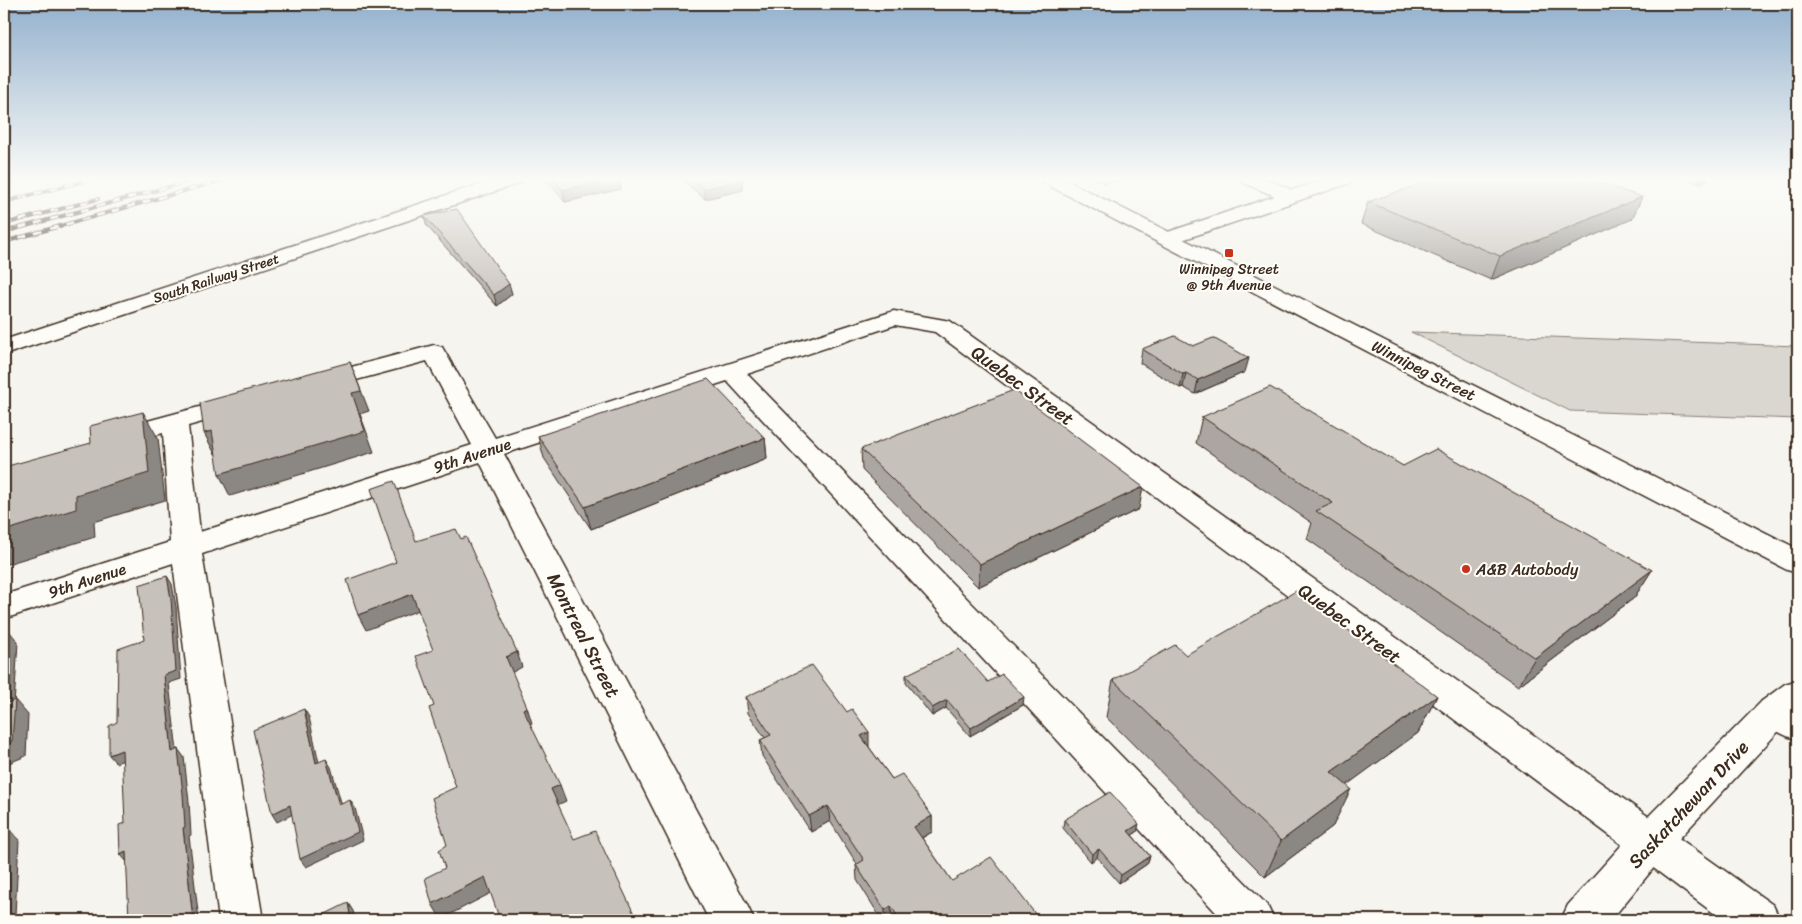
<svg xmlns="http://www.w3.org/2000/svg" width="1802" height="924" font-family="Sriracha,sans-serif">
	<style>
		.green { fill: #dad6d0; stroke: #8a8077 }
		.lines { fill: none; stroke-linecap: round; stroke-linejoin: round }
		.minor-casing { stroke: #3b2a1e; stroke-width: 3 }
		.major-casing { stroke: #3b2a1e; stroke-width: 3 }
		.minor { fill: #fdfcf7; fill-rule: evenodd }
		.major { fill: #fdfcf7; fill-rule: evenodd }
		.rail-casing { stroke: #3b2a1e; stroke-width: 4 }
		.rail { stroke: #fdfcf7; stroke-width: 2.5; stroke-dasharray: 8; stroke-linecap: butt }
		.wall { fill: #aba6a1; stroke: #3b2a1e }
		.shaded-wall { fill: #8b8783; stroke: #3b2a1e }
		.building { fill: #c7c1bb; stroke: #3b2a1e }
		.poi-dot { fill: #c8321e; stroke: #fdfcf7; stroke-width: 2 }
		.labels { text-anchor: middle; stroke-width: 4; stroke-linejoin: round; paint-order: stroke }
		.far-poi-label { font-size: 14px; fill: #3b2a1e; stroke: #fdfcf7 }
		.far-street-label { font-size: 14px; fill: #3b2a1e; stroke: #fdfcf7 }
		.street-label { font-size: 16px; fill: #3b2a1e; stroke: #fdfcf7 }
		.poi-label { font-size: 16px; fill: #3b2a1e; stroke: #fdfcf7; text-anchor: start }
		.near-street-label { font-size: 19px; fill: #3b2a1e; stroke: #fdfcf7 }
	</style>
	<rect width="100%" height="100%" fill="#f5f4ee"/>
	<filter id="ink" filterUnits="userSpaceOnUse"><feTurbulence type="fractalNoise" baseFrequency=".02" numOctaves="2"/><feDisplacementMap in="SourceGraphic" scale="10" xChannelSelector="R" yChannelSelector="G"/><feConvolveMatrix kernelMatrix="1 2 1 2 8 2 1 2 1" color-interpolation-filters="sRGB"/></filter>
	<g filter="url(#ink)">
		<path class="green" d="M1411,332L1798,346V419L1570,411Z"/>
		<g class="lines">
			<defs>
				<g id="minor">
					<path d="M496,179H523L520,183L4,355V340Z"/>
					<path d="M1241,179H1266L1292,190L1326,179H1353L1350,183L1173,243L1166,245L1159,243L1156,239L1159,235L1275,196L1244,183Z"/>
					<path d="M894,311L950,321L1773,905L1780,920H1723L935,332L895,325L747,374L1267,905L1274,920H1223L727,381L504,454L747,905L754,920H709L480,462L202,554L263,920H219L173,563L4,619V595L170,542L163,433L116,446L107,444L103,438L107,432L236,397L245,400L249,405L245,410L188,426L200,532L472,445L427,361L319,390L310,388L307,383L310,378L434,345L442,347L495,438Z"/>
					<path d="M1775,696L1798,707V740C1782,735 1765,727 1757,711L1762,701Z"/>
				</g>
				<g id="major">
					<path d="M1041,179H1064L1798,549V573L1787,570L1044,183Z"/>
					<path d="M1798,680V713L1788,721L1665,854L1611,920H1561L1568,905L1637,828L1762,701L1785,684Z"/>
				</g>
			</defs>
			<use href="#minor" class="minor-casing"/>
			<use href="#major" class="major-casing"/>
			<use href="#minor" class="minor"/>
			<use href="#major" class="major"/>
			<defs>
				<g id="rail">
					<path d="M4,202L91,179"/>
					<path d="M4,224L98,199"/>
					<path d="M4,232L197,179"/>
					<path d="M4,242L226,179"/>
				</g>
			</defs>
			<use href="#rail" class="rail-casing"/>
			<use href="#rail" class="rail"/>
		</g>
		<g class="wall">
			<path d="M546,179H619L621,189L565,202L547,181Z"/>
			<path d="M681,179H742L743,190L705,199Z"/>
			<path d="M1095,179H1119L1104,183Z"/>
			<path d="M1688,179H1708L1700,183Z"/>
			<path d="M1642,197L1632,219L1491,280L1361,224L1368,202Z"/>
			<path d="M424,216L509,284L512,294L497,306L427,226Z"/>
			<path d="M1193,346L1245,372L1195,394L1183,387L1180,388L1140,363L1142,349Z"/>
			<path d="M1202,417L1403,466L1652,570L1634,598L1518,686L1307,539L1312,523L1196,443Z"/>
			<path d="M538,436L765,438L767,459L591,529L544,458Z"/>
			<path d="M861,449L1139,509L978,587L862,470Z"/>
			<path d="M1186,655L1437,696L1418,733L1346,785L1333,826L1265,877L1106,717L1113,680Z"/>
			<path d="M906,675L988,682L1023,705L970,736L946,708L932,716L906,683Z"/>
			<path d="M746,697L869,747L892,779L932,816V832L922,838L952,881L1040,920H882L857,880L856,865L857,864L830,821L811,832L762,756L760,740L765,738L748,713Z"/>
			<path d="M1064,820L1137,832L1132,835L1150,856L1147,864L1119,883L1097,857L1091,862L1063,828Z"/>
		</g>
		<g class="shaded-wall">
			<path d="M611,179H619L621,189L565,202L563,190Z"/>
			<path d="M1105,179H1119L1104,183Z"/>
			<path d="M1701,179H1708L1700,183Z"/>
			<path d="M742,180L743,190L705,199L704,189Z"/>
			<path d="M1642,197L1632,219L1491,280L1500,256Z"/>
			<path d="M509,284L512,294L497,306L494,295Z"/>
			<path d="M1249,358L1245,372L1195,394L1198,380Z"/>
			<path d="M350,362L369,411L360,414L374,452L230,496L219,474L352,393Z"/>
			<path d="M1186,373L1183,387L1180,388L1183,374Z"/>
			<path d="M143,412L158,438L165,500L94,522L95,537L4,565V531L76,495Z"/>
			<path d="M212,431L223,452L215,454L204,433Z"/>
			<path d="M765,438L767,459L591,529L585,507Z"/>
			<path d="M1143,487L1139,509L978,587L980,564Z"/>
			<path d="M1652,570L1634,598L1518,686L1535,658Z"/>
			<path d="M167,576L172,584L176,607L181,679L169,683L178,760L172,752L164,675Z"/>
			<path d="M412,594L419,610L366,630L358,615Z"/>
			<path d="M6,627L18,642L13,721L4,710V652Z"/>
			<path d="M517,652L522,667L511,673L506,657Z"/>
			<path d="M1437,696L1418,733L1314,809L1331,772Z"/>
			<path d="M1024,697L1023,705L970,736L971,728Z"/>
			<path d="M15,700L28,715L26,756L4,765V744Z"/>
			<path d="M947,700L946,708L932,716V708Z"/>
			<path d="M527,707L532,723L528,725L523,709Z"/>
			<path d="M304,709L309,717L321,772L316,763Z"/>
			<path d="M869,732V747L861,736Z"/>
			<path d="M178,749L184,757L189,802L191,835L189,836L199,920H193L183,828Z"/>
			<path d="M122,750L129,758L116,763L109,755Z"/>
			<path d="M326,759L331,767L344,813L339,805Z"/>
			<path d="M560,785L566,801L557,805L551,789Z"/>
			<path d="M1351,789L1333,826L1265,877L1281,841Z"/>
			<path d="M350,800L355,808L363,840L306,867L300,859Z"/>
			<path d="M290,805L295,813L277,822L272,814Z"/>
			<path d="M828,806L830,821L811,832L809,816Z"/>
			<path d="M932,816V832L914,842V827Z"/>
			<path d="M4,824L19,840L15,915L4,920Z"/>
			<path d="M1139,824L1137,832L1126,839L1128,831Z"/>
			<path d="M1099,849L1097,857L1091,862L1092,854Z"/>
			<path d="M126,851L127,862L120,854Z"/>
			<path d="M1150,856L1147,864L1119,883L1121,875Z"/>
			<path d="M485,877L493,892L441,919L432,904Z"/>
			<path d="M348,903L353,911L355,920H351Z"/>
			<path d="M891,906L892,920H885V910Z"/>
		</g>
		<g class="building">
			<path d="M553,179H611L563,190Z"/>
			<path d="M692,179H742V180L704,189Z"/>
			<path d="M1435,179H1588L1642,197L1500,256L1368,202Z"/>
			<path d="M457,209L509,284L494,295L424,216Z"/>
			<path d="M1175,336L1193,346L1213,338L1249,358L1198,380L1186,373L1183,374L1142,349Z"/>
			<path d="M350,362L361,391L352,393L365,431L219,474L212,431L204,433L200,403Z"/>
			<path d="M708,379L765,438L585,507L538,436Z"/>
			<path d="M1270,387L1403,466L1436,449L1652,570L1535,658L1316,511L1333,503L1202,417Z"/>
			<path d="M1014,390L1143,487L980,564L861,449Z"/>
			<path d="M143,412L149,473L76,495V509L4,531V467L91,443L90,426Z"/>
			<path d="M394,481L416,541L456,529L461,539L466,537L517,652L506,657L527,707L523,709L560,785L551,789L574,839L595,831L636,918L632,920H500L485,877L432,904L425,878L445,868L439,850L447,845L432,798L456,787L429,708L434,706L416,656L433,650L412,594L358,615L347,580L396,562L371,489Z"/>
			<path d="M167,576L171,599L176,671L164,675L172,752L178,749L183,794L185,827L183,828L193,920H129L126,851L120,854L119,825L125,823L122,750L109,755V726L117,722L118,649L144,640L139,585Z"/>
			<path d="M1296,591L1437,696L1331,772L1351,789L1281,841L1113,680L1175,645L1186,655Z"/>
			<path d="M4,627H6L4,652Z"/>
			<path d="M959,649L988,682L1002,674L1024,697L971,728L947,700L932,708L906,675Z"/>
			<path d="M812,665L847,712L852,709L869,732L861,736L892,779L902,774L932,816L914,827L952,881L991,857L1040,920H900L891,906L885,910L856,865L864,860L828,806L809,816L760,740L771,735L746,697Z"/>
			<path d="M15,700L12,741L4,744V704Z"/>
			<path d="M304,709L316,763L326,759L339,805L350,800L358,832L300,859L290,805L272,814L253,730Z"/>
			<path d="M1110,792L1139,824L1128,831L1150,856L1121,875L1099,849L1092,854L1064,820Z"/>
			<path d="M348,903L351,920H313Z"/>
		</g>
	</g>
	<linearGradient id="sky" x2="0" y2="1"><stop stop-color="#93b1cd"/><stop offset="0.58" stop-color="#fafaf7"/><stop offset="1" stop-color="#fafaf7" stop-opacity="0"/></linearGradient>
	<rect width="1802" height="309" fill="url(#sky)"/>
	<g class="poi-dot">
		<rect x="1224" y="248" width="10" height="10" rx="2.5"/>
		<circle cx="1466" cy="569" r="5"/>
	</g>
	<g class="labels">
		<g class="far-poi-label">
			<text x="1229" y="274">Winnipeg Street<tspan x="1229" dy="16">@ 9th Avenue</tspan></text>
		</g>
		<g class="far-street-label">
			<text transform="translate(216 278) rotate(-18)" y="5">South Railway Street</text>
		</g>
		<g class="street-label">
			<text transform="translate(1424 370) rotate(27)" y="6">Winnipeg Street</text>
			<text transform="translate(472 455) rotate(-18)" y="6">9th Avenue</text>
			<text transform="translate(87 580) rotate(-18)" y="6">9th Avenue</text>
		</g>
		<g class="poi-label">
			<text x="1476" y="575">A&amp;B Autobody</text>
		</g>
		<g class="near-street-label">
			<text transform="translate(1023 385) rotate(36)" y="7">Quebec Street</text>
			<text transform="translate(1350 623) rotate(36)" y="7">Quebec Street</text>
			<text transform="translate(584 635) rotate(63)" y="7">Montreal Street</text>
			<text transform="translate(1688 804) rotate(-47)" y="7">Saskatchewan Drive</text>
		</g>
	</g>
	<rect width="1802" height="924" fill="none" stroke="#fdfcf7" stroke-width="20"/>
	<rect x="10" y="10" width="1782" height="904" fill="none" stroke="#3b2a1e" stroke-width="2" filter="url(#ink)"/>
</svg>
